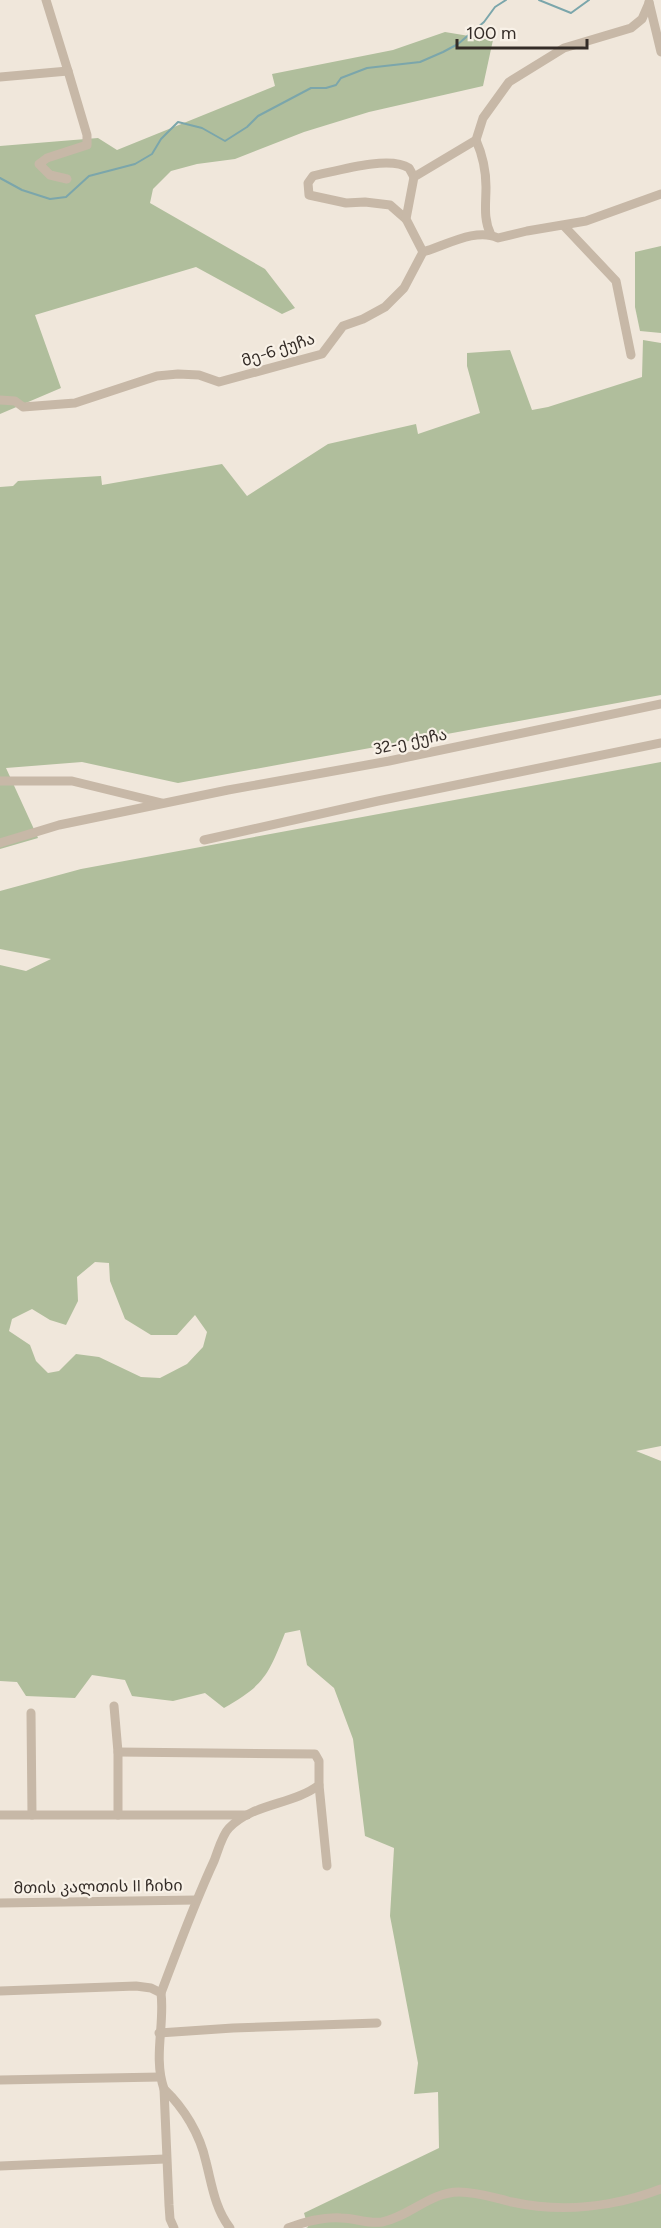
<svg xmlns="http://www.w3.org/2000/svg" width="661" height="2228" font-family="Figtree,'Noto Sans Georgian',sans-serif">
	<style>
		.green { fill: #b0be9c; fill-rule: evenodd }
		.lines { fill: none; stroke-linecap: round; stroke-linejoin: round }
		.stream { stroke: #7ba6ab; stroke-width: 2 }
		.street { stroke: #c7b8a7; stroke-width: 9 }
		.labels { text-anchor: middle; stroke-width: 4.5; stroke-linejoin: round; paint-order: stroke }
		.street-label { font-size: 16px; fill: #342c27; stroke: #f8f1e7 }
	</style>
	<rect width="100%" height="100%" fill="#f0e7db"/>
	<g class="green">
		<path d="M445,32L493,40L483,86L369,112L304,132L235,159L197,164L171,171L153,189L150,203L265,269L295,308L282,314L196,267L35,315L61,388L0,414V146L98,138L117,150L275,86L272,74L393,50Z"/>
		<path d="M661,246V333L640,331L635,307V252Z"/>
		<path d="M643,340L661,343V695L178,783L82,762L6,768L38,838L0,849V487L13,486L18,481L101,476L102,485L222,464L247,496L328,444L416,424L418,434L480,413L467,366V353L510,350L532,410L548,407L642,377Z"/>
		<path d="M661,762V1446L636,1451L661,1461V2228H306L308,2227L304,2213L439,2148L438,2092L414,2094L418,2063L390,1916L394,1848L365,1836L353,1739L334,1688L307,1665L300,1630L285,1633C268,1676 264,1685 224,1708L205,1693L173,1701L132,1696L125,1680L92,1675L75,1698L26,1696L17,1682L0,1681V965L26,971L51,959L0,949V891L81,869ZM95,1262L109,1263L110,1281L125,1319L151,1335H177L195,1315L207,1332L203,1347L187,1364L160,1378L141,1377L99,1357L76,1354L59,1371L48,1373L36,1361L30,1345L9,1331L12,1319L32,1309L50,1320L66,1325L78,1301L77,1277Z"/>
	</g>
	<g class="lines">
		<g class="stream">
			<path d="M539,0L571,13L589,0"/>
			<path d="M0,178L22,190L50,199L66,197L89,176L135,164L152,154L161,139L178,122L202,128L225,141L247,127L258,116L311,88H326L336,85L341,78L367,68L420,62L443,52L458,44L484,22L495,7L506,0"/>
		</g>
		<g class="street">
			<path d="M649,2L661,52"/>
			<path d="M0,77L68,71L46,0"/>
			<path d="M476,140C483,156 486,170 486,187C486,204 483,219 491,235"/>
			<path d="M67,179L50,175L39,164L47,158L87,145V135L68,71"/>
			<path d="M406,219L390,205L365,202L346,203L309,195L308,183L313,176C337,171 389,155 409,168L414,177"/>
			<path d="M564,226L616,281L631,355"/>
			<path d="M423,252L406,219L414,177L476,140L483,118L509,82L564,48L631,28L642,19L649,3"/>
			<path d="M0,400L15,401L23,407L75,403L157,376L178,374L199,375L219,382L322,354L343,326L363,319L385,307L404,288L423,252C445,246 476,227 498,238L527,231L586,221L661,194"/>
			<path d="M0,781H72L162,803"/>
			<path d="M204,840L378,801L661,743"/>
			<path d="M0,843L59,825L228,790L389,761L661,704"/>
			<path d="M114,1706L118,1752V1815"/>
			<path d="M31,1713L32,1815"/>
			<path d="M118,1752L315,1754L319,1761V1785C293,1805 253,1803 229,1828C222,1835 218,1851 214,1861C194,1904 178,1948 161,1993"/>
			<path d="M319,1785L327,1866"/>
			<path d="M0,1815H247"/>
			<path d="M0,1903L196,1900"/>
			<path d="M0,1991L136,1986L151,1988L161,1993C165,2024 153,2057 164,2089L169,2205L170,2219L174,2228"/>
			<path d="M159,2033L233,2028L377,2023"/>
			<path d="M0,2080L160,2077"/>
			<path d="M164,2089C184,2108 200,2134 206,2162C212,2185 215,2209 230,2228"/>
			<path d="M0,2166L165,2159"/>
			<path d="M288,2228C304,2222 323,2217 341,2218C355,2218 368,2224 382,2222C409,2217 430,2192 459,2192C478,2192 494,2198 512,2202C562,2213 614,2207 661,2189"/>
		</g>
	</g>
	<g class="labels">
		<g class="street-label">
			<text transform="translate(278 349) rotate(-18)" y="6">მე-6 ქუჩა</text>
			<text transform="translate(410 741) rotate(-12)" y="6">32-ე ქუჩა</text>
			<text transform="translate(98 1886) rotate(-1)" y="6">მთის კალთის II ჩიხი</text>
		</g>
	</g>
	<path d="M457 39v9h130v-9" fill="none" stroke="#342c27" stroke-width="3"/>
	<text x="466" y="39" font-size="18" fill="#342c27" stroke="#f8f1e7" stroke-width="4.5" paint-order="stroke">100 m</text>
</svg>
